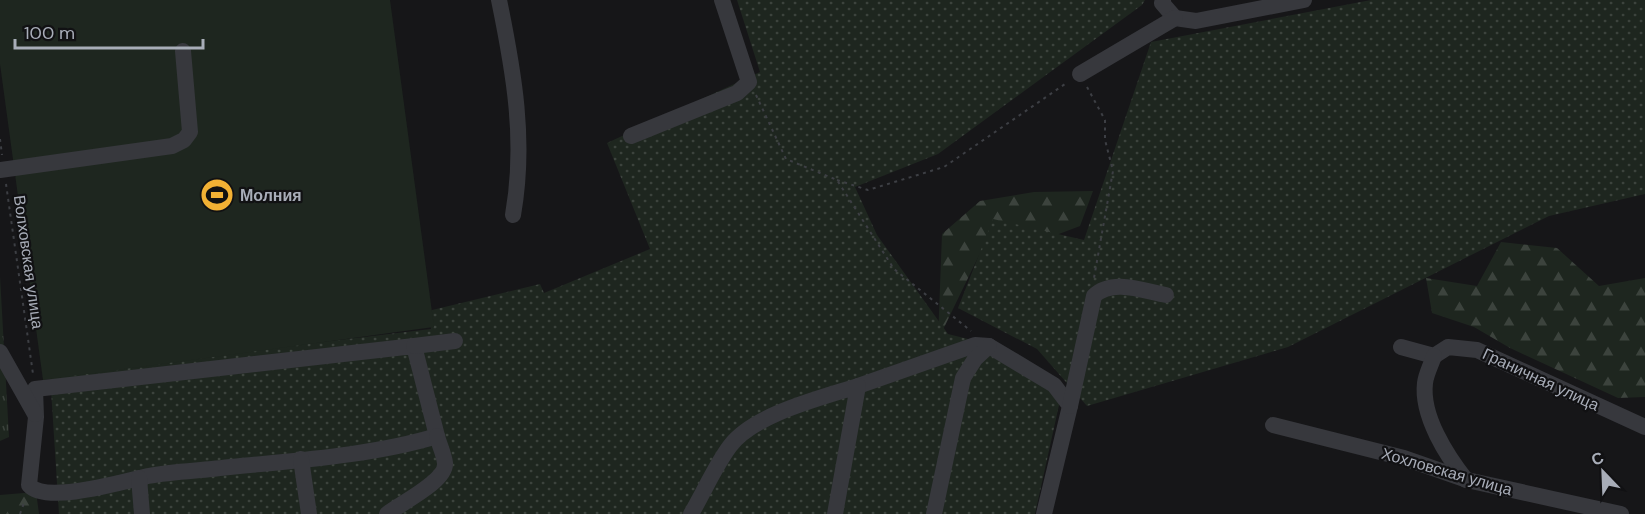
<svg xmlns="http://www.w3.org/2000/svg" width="1645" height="514" font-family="'DM Sans',sans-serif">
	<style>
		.grass { fill: url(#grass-tufts) }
		.forest { fill: url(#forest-firs) }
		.garden { fill: url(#garden-dots) }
		.pitch { fill: #1e261f }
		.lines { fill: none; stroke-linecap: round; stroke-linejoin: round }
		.path { stroke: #3d3f44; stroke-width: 2; stroke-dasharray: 3 4.5; stroke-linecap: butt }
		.minor { stroke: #37383d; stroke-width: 16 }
		.labels { text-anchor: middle; stroke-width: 4.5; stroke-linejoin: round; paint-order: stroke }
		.poi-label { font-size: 16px; font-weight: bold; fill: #a8adb8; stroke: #111113; text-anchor: start }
		.street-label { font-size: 16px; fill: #a8adb8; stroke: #111113 }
	</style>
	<defs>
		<pattern id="grass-tufts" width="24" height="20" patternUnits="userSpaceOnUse" patternTransform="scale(1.5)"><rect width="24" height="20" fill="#1e261f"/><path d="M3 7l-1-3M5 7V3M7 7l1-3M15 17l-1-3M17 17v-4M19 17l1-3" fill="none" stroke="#3c433d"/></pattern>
		<pattern id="forest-firs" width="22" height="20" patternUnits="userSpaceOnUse" patternTransform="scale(1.5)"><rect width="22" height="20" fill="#1e261f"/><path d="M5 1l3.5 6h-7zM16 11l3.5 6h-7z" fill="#3c433d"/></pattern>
		<pattern id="garden-dots" width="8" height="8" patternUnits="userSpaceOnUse" patternTransform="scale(1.5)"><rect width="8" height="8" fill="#1e261f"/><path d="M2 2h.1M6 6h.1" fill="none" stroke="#3c433d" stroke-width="1.8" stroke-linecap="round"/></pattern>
	</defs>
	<rect width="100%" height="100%" fill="#161618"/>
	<path class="grass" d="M0,277L9,437L0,441Z"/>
	<g class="forest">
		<path d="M1093,191L1080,226L1027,246L984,245L938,340L942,234L980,201L1034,192Z"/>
		<path d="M1501,242L1557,248L1599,286L1645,278V397L1618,398L1510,348L1474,327L1432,313L1426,278L1477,286Z"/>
		<path d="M36,492L39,514H0V495Z"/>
	</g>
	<g class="garden">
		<path d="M737,0H1145L1142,5L938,154L855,187L877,235L948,334L984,343L1061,396L1035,514H59L50,374L431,329L428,311L540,284L544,293L650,249L607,143L760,72Z"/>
		<path d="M1371,0H1645V194L1549,216L1288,347L1087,406L1037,349L958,308L993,219L1084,240L1151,42Z"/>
	</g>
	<path class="pitch" d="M0,0H390L434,327L43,380L0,64Z"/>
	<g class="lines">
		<g class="path">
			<path d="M1087,87L1105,120V140L1113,171L1094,278"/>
			<path d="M756,95L786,159L837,180L894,269L971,331"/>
			<path d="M0,139L2,155"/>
			<path d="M837,180L868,190L944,167L1068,82"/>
			<path d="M6,184L33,374"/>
			<path d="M20,514L25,500"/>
		</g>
		<g class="minor">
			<path d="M499,0C514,73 526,141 513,215"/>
			<path d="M1163,0L1162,3L1175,18"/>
			<path d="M1175,18L1196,21L1304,0"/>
			<path d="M1080,74L1175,18"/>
			<path d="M631,136L737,93L749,82L722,0"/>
			<path d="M0,170L172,146L184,140L190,132L183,51"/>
			<path d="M414,346L437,436C368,457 284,461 212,469C191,471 169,472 148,476C125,481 46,505 29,485L36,417L35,389Z"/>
			<path d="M414,346L455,341"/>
			<path d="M1401,347L1434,356L1448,347L1477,350L1645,427"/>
			<path d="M0,352L35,414"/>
			<path d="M1434,356C1431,365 1426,374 1425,383C1421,416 1447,456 1466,480"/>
			<path d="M858,386L975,345L989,346L1054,385L1070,406L1044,514"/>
			<path d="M1070,406L1094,296C1112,278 1144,291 1166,295"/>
			<path d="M1273,425L1404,458L1467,480L1621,514"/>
			<path d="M301,459L309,514"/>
			<path d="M139,478L142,514"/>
			<path d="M387,514C401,503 447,481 445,463C444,454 439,444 437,436"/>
			<path d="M691,514C704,492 715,466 730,446C754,414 821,398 858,386L835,514"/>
			<path d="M934,514L963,378L975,359L989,346"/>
		</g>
	</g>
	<defs>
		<symbol id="stadium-disc" viewBox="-11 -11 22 22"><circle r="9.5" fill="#f2b134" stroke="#111113"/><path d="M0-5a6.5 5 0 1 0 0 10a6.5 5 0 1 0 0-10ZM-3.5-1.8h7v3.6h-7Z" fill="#111"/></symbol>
	</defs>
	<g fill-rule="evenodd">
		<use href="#stadium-disc" x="198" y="176" width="38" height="38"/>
	</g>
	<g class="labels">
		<g class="poi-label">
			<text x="240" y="201">Молния</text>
		</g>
		<g class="street-label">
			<text transform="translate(29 262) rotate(82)" y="6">Волховская улица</text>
			<text transform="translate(1541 379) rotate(25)" y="6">Граничная улица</text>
			<text transform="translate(1447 471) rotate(16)" y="6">Хохловская улица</text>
		</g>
	</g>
	<g transform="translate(1603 472) rotate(337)" stroke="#111113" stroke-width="4.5" paint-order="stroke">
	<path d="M0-4.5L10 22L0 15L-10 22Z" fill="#a8adb8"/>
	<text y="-9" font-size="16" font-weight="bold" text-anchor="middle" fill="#a8adb8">С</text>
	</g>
	<path d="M15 39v9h188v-9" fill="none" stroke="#a8adb8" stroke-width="3"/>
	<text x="24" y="39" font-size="18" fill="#a8adb8" stroke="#111113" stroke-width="4.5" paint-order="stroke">100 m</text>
</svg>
